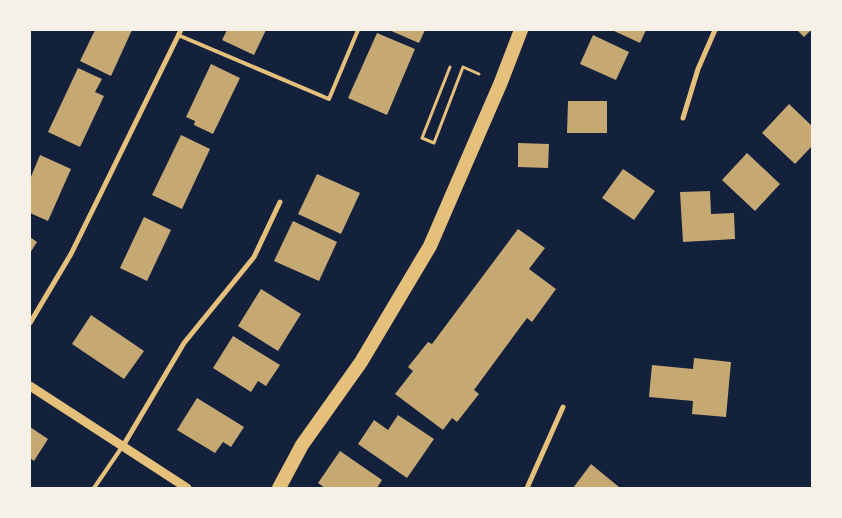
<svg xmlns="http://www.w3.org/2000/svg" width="842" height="518" font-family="'DejaVu Sans',sans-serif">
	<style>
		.building { fill: #c6a872 }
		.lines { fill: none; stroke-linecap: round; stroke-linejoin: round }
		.path { stroke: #e5c07b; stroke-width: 3 }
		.service { stroke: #e5c07b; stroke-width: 4 }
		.minor { stroke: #e5c07b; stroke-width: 5 }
		.tertiary { stroke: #e5c07b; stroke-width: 9 }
		.trunk { stroke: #e5c07b; stroke-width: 14 }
	</style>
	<rect width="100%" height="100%" fill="#14213d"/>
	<g class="building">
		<path d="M95,30H132L111,76L80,61Z"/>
		<path d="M227,30H266L254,55L222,40Z"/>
		<path d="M389,30H425L419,43Z"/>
		<path d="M612,30H646L640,43Z"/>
		<path d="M797,30H811L804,37Z"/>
		<path d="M377,33L415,49L387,115L348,98Z"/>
		<path d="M593,35L629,52L616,80L580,64Z"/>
		<path d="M211,64L240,78L213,134L194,125L195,121L186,117Z"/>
		<path d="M78,68L102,79L95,92L104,96L80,147L48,132Z"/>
		<path d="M568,101H607V133H567Z"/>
		<path d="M789,104L812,126V146L795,164L762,133Z"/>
		<path d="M181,135L210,149L182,209L152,195Z"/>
		<path d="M518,143L549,144L548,168L518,167Z"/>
		<path d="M747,153L780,184L755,211L722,180Z"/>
		<path d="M40,155L71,169L48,221L30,213V179Z"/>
		<path d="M623,169L655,191L634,220L602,198Z"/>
		<path d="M317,174L360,193L341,234L298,214Z"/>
		<path d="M710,191L711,214L734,213L735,239L683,242L680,192Z"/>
		<path d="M144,217L171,230L147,281L120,268Z"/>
		<path d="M293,221L337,242L319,281L274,261Z"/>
		<path d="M518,229L545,248L529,269L556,289L532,322L527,318L474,390L479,394L457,422L452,418L443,430L395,394L413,371L408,367L428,342L432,344Z"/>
		<path d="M30,237L37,242L30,253Z"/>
		<path d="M261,289L301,314L278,351L238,326Z"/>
		<path d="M91,315L144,351L124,379L72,344Z"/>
		<path d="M233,336L280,365L266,386L258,381L251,392L213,368Z"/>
		<path d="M694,358L731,362L726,417L692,414L693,401L649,397L652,365L693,369Z"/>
		<path d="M197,398L244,427L231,447L223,442L215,453L177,430Z"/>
		<path d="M398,415L434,439L407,478L358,444L374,420L388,430Z"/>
		<path d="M30,427L48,439L34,461L30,458Z"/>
		<path d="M340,451L382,480L377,488H325L318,483Z"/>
		<path d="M591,464L619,487L618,488H573Z"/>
	</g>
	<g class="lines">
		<path class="path" d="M450,67L422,138L434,143L463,67L479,74"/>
		<g class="service">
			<path d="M178,35L329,99L358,30"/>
			<path d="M94,488L122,447"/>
		</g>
		<g class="minor">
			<path d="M683,118L698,69L715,30"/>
			<path d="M30,323L71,254L181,30"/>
			<path d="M123,446L184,343L254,257L280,202"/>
			<path d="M527,488L563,407"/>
		</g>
		<path class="tertiary" d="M30,386L187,488"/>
		<path class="trunk" d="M279,488L302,445L361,362L430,246L501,82L521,30"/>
	</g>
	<rect width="842" height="518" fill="none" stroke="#f6f1e7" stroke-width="62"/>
</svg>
